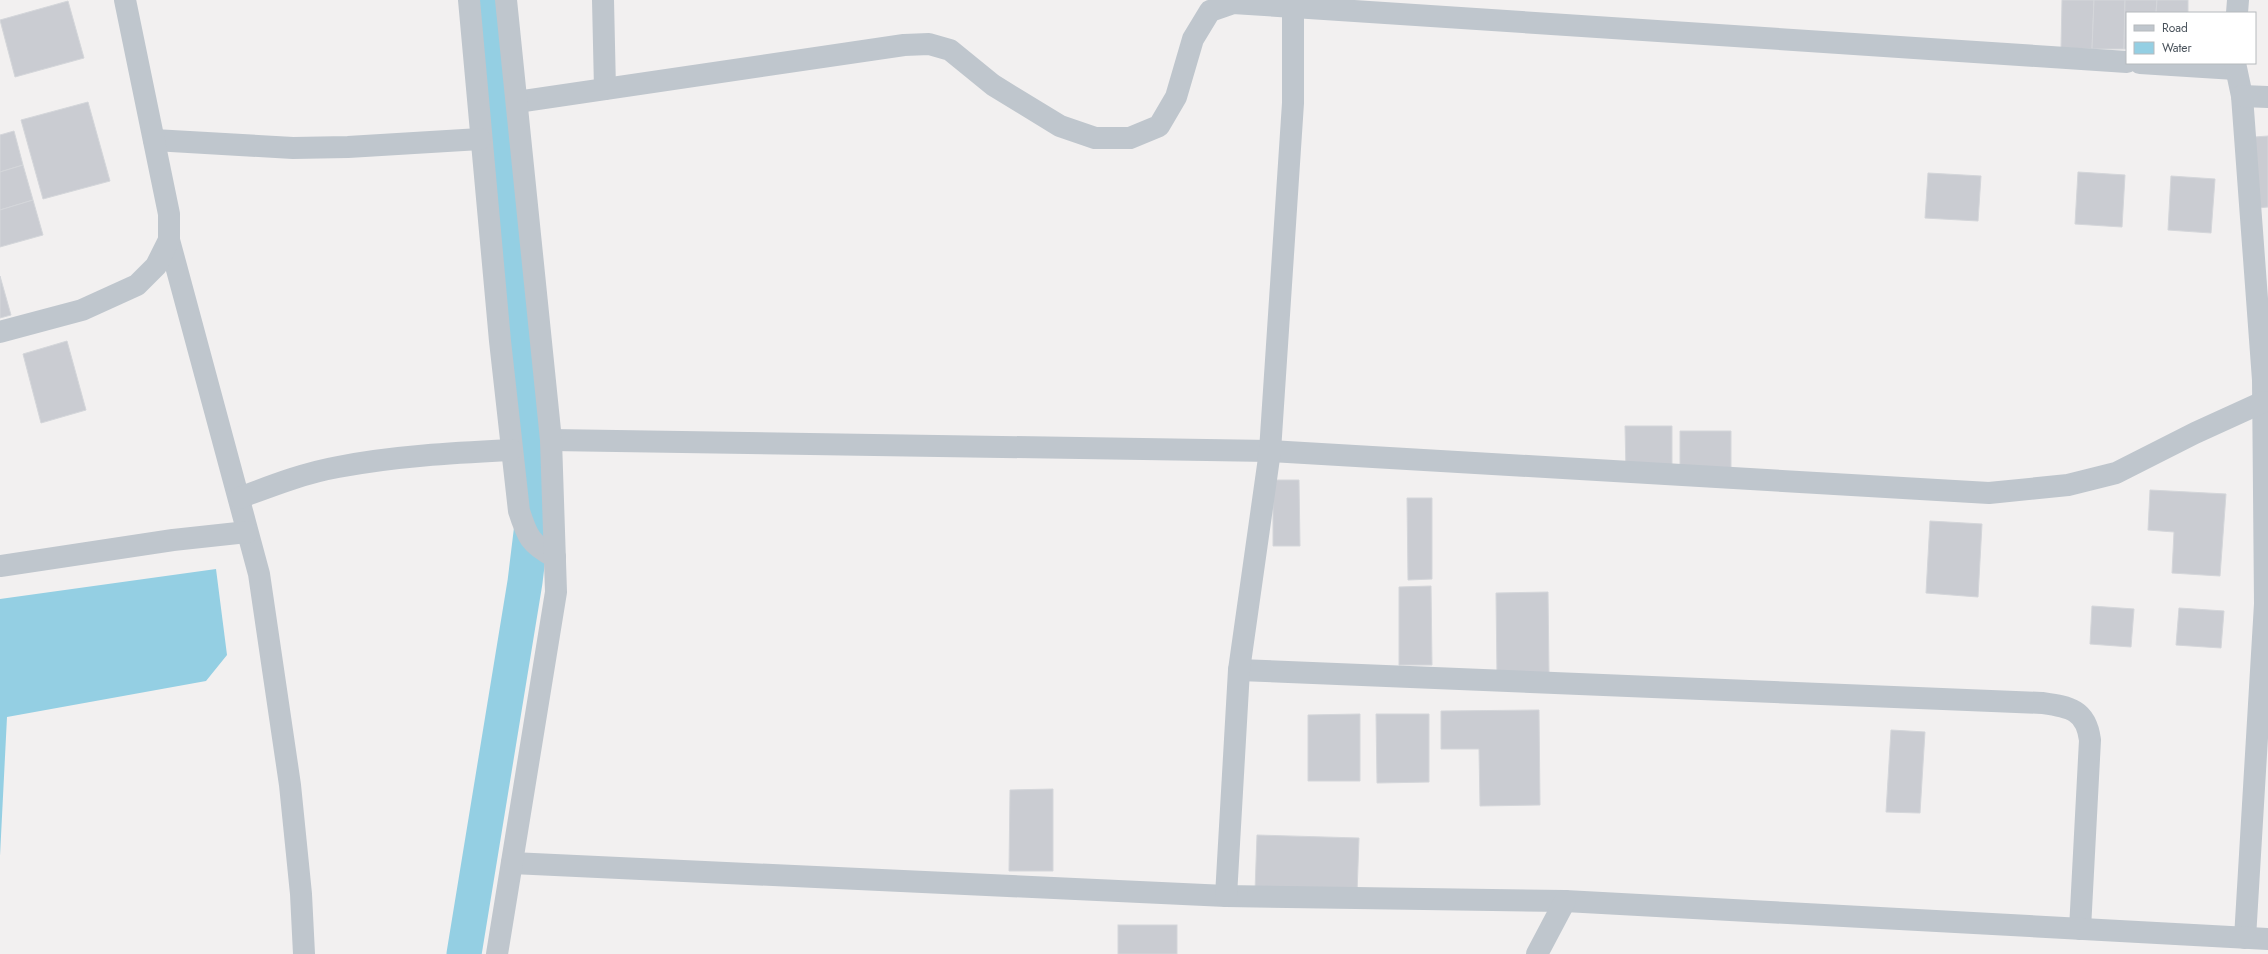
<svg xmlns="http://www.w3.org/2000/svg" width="2268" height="954" font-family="Jost,sans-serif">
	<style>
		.water { fill: #94cfe3 }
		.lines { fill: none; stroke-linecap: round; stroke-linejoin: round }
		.canal { stroke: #94cfe3; stroke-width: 35 }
		.building { fill: #caccd2; stroke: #d4d6da }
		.minor { stroke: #bfc6cd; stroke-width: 22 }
	</style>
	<rect width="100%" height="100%" fill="#f2f0f0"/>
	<path class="water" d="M216,569L227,655L206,681L7,717L0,856V599Z"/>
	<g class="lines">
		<path class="canal" d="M464,954L525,582L535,500L486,0"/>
	</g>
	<g class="building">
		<path d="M2062,0H2094L2092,49L2061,48Z"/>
		<path d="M2094,0H2125L2124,49H2092Z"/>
		<path d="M2125,0H2157L2156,13H2127V49H2124Z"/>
		<path d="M2157,0H2188V13H2156Z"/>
		<path d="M68,1L84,58L15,77L0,20Z"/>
		<path d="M88,102L110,181L43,199L21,120Z"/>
		<path d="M14,131L23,165L0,172V135Z"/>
		<path d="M2268,136V207L2258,208L2254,137Z"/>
		<path d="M23,165L33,200L0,210V172Z"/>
		<path d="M2078,172L2125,175L2122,227L2075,224Z"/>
		<path d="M1928,173L1981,176L1978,221L1925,218Z"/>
		<path d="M2171,176L2215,179L2211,233L2168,230Z"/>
		<path d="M33,200L43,235L0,247V210Z"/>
		<path d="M0,276L11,315L0,318Z"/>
		<path d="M67,341L86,410L41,423L23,354Z"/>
		<path d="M1625,426H1672V471H1626Z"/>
		<path d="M1680,431H1731V471L1680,472Z"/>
		<path d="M1273,480H1299L1300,546H1273Z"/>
		<path d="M2150,490L2226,494L2220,576L2172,573L2174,532L2148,530Z"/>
		<path d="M1407,498H1432V579L1408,580Z"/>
		<path d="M1930,521L1982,524L1978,597L1926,593Z"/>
		<path d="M1431,586L1432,665H1399V587Z"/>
		<path d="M1548,592L1549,674L1497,675L1496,593Z"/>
		<path d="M2092,606L2134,609L2131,647L2090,644Z"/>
		<path d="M2179,608L2224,611L2221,648L2176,645Z"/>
		<path d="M1539,710L1540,805L1480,806L1479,749H1441V711Z"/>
		<path d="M1360,714V781H1308V715Z"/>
		<path d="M1376,714H1429V782L1377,783Z"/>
		<path d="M1891,730L1925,732L1920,813L1886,812Z"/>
		<path d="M1053,789V871H1009L1010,790Z"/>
		<path d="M1257,835L1359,838L1357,893L1255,891Z"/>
		<rect x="1118" y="925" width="59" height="29"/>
	</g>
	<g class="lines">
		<g class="minor">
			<path d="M469,0L500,341L519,511C527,536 530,544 555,557"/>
			<path d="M603,0L605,89"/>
			<path d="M2237,13L2238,0"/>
			<path d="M2140,63L2235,69"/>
			<path d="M2235,63L2242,96L2263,380L2265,604L2245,938"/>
			<path d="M2242,96L2268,97"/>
			<path d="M517,102L904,45L929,44L950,50L993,85L1060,126L1095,138H1130L1159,126L1176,97L1193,39L1210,11L1233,3L2127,62"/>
			<path d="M154,140L293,148L348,147L480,139"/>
			<path d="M169,240L259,574L290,785L301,894L304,954"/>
			<path d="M0,332L82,310L137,285L156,266L169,240V214L125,0"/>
			<path d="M551,440L1270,451L1989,493L2068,485L2116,473L2195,433L2263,402"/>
			<path d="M239,498C271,486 304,473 338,467C395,456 453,453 511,450"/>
			<path d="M0,566L173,540L247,532"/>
			<path d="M1239,670L2042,703C2069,707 2086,709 2090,740L2080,929"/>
			<path d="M512,863L1226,896L1565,901L2268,939"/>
			<path d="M1226,896L1239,670L1270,451L1293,103V0"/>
			<path d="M497,954L556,592L551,440L506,0"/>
			<path d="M1537,954L1565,901"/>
		</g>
	</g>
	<rect x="2126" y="12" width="130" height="52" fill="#ffffff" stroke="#b6babd"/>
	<rect x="2134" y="25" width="20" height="6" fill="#bfc6cd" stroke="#b6babd"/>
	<text x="2162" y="32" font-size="12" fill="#49525b">Road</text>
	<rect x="2134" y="42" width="20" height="12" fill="#94cfe3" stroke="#b6babd"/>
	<text x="2162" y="52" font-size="12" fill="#49525b">Water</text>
</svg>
